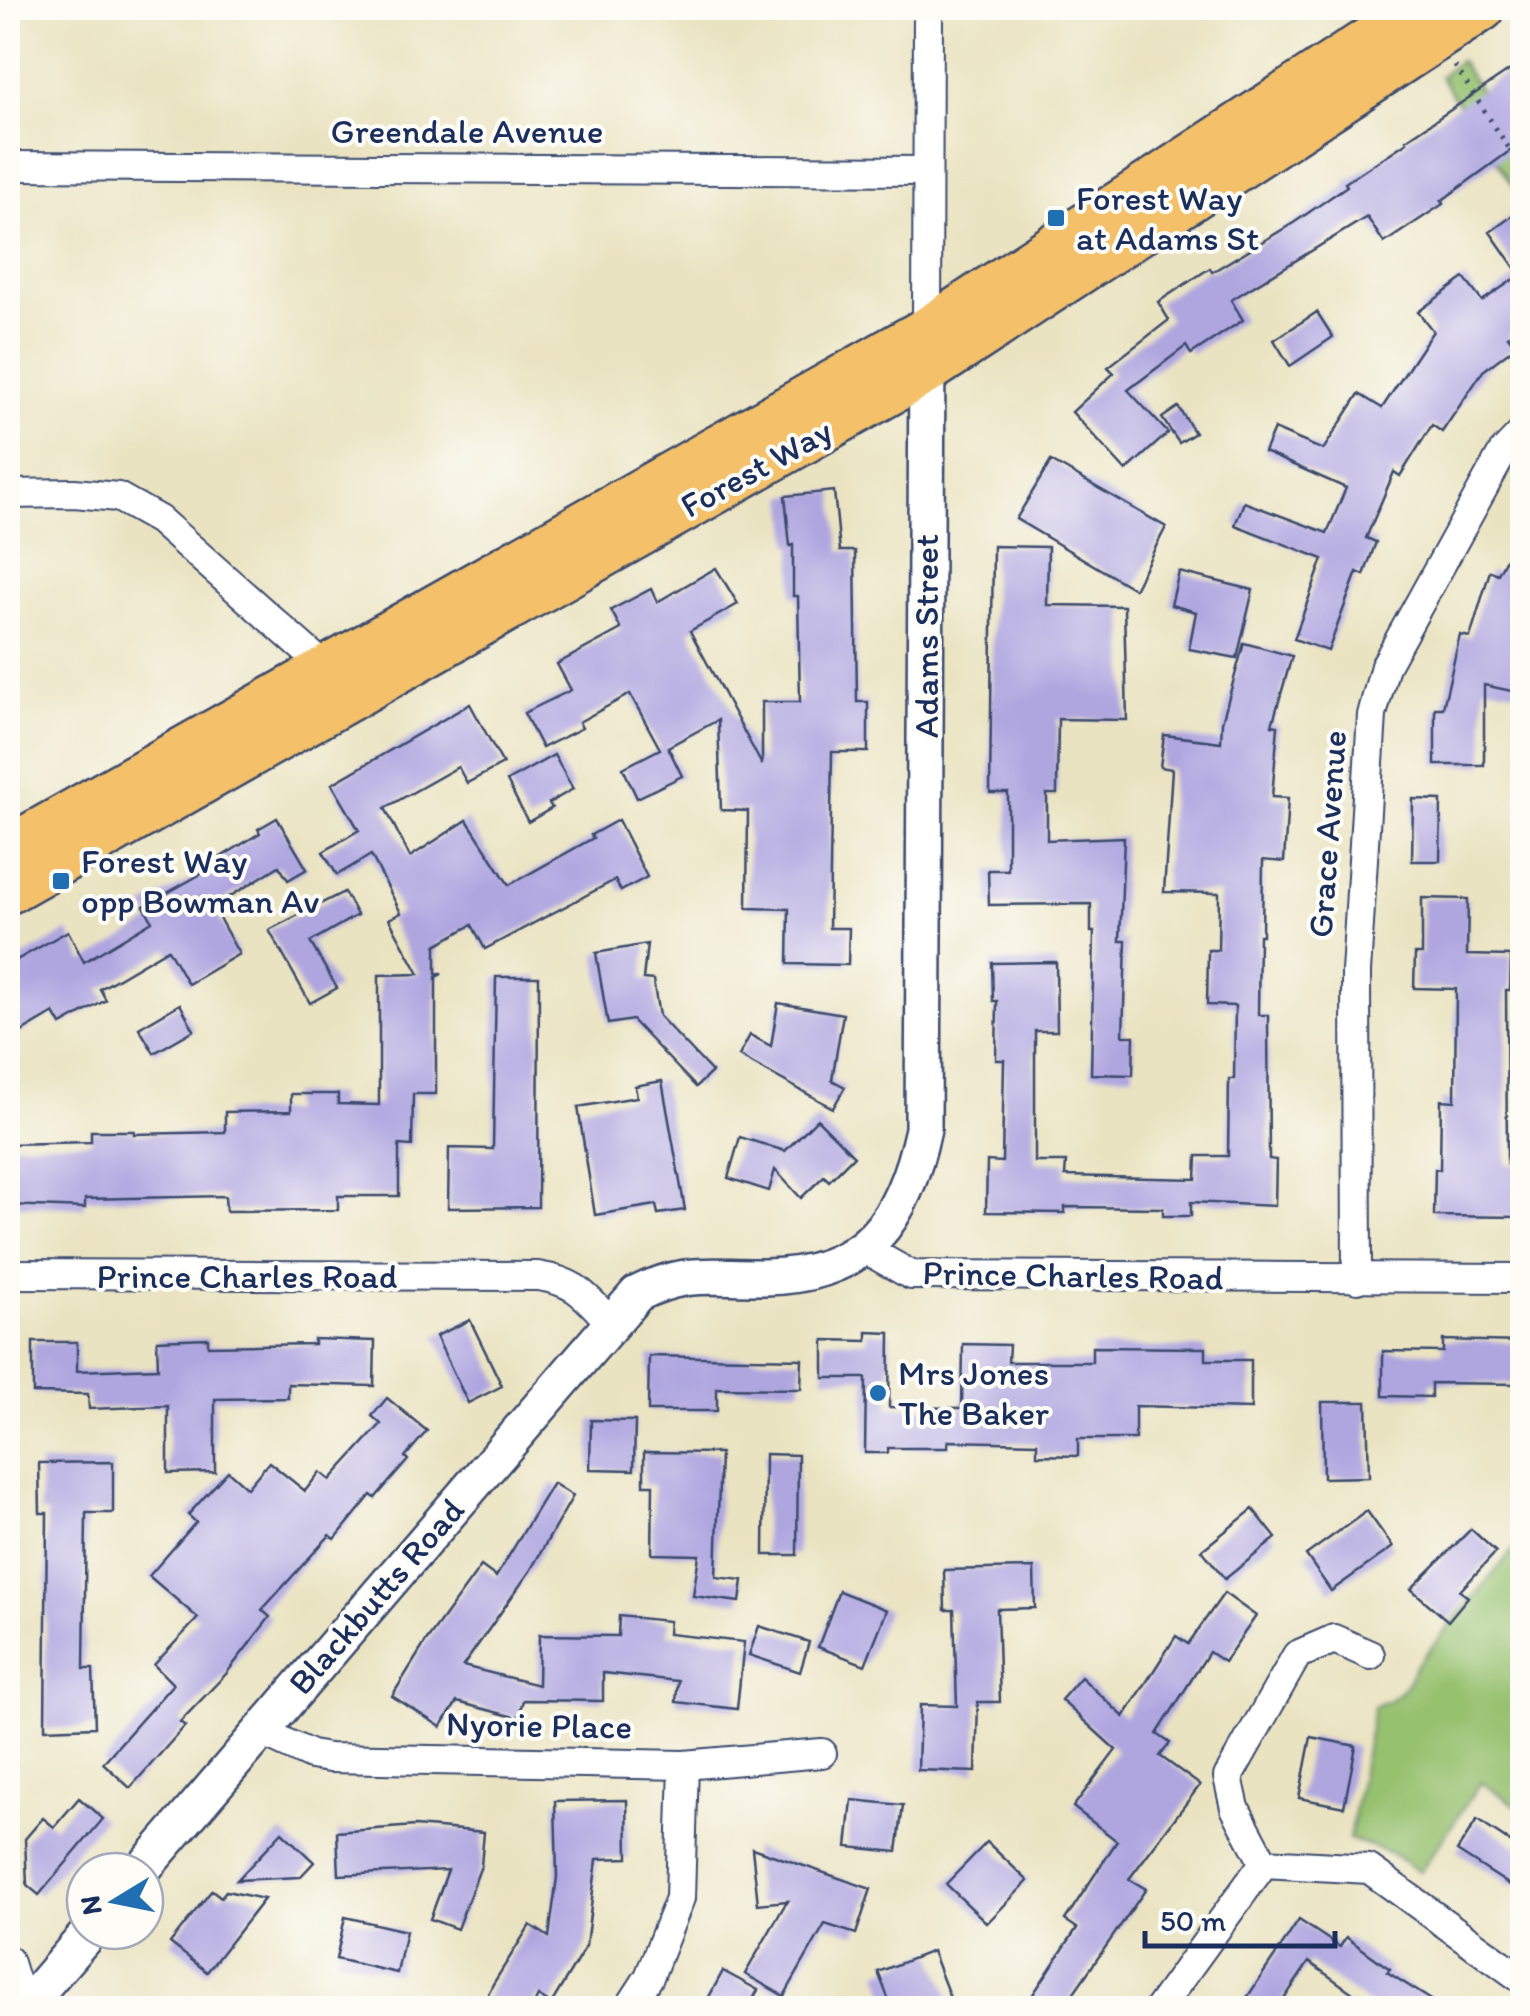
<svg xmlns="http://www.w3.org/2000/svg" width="1530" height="2016" font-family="Itim,sans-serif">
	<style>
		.green { fill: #96c16e; stroke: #587866; stroke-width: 2.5 }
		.building { fill: #afa6e0 }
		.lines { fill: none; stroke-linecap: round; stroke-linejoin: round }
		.minor-casing { stroke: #3a4a6d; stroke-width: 32 }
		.tertiary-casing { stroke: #3a4a6d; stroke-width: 40 }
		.primary-casing { stroke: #3a4a6d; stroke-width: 50 }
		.path { stroke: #3a4a6d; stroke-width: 5; stroke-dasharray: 2.5 8; stroke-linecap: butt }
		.minor { stroke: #fff; stroke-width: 28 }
		.tertiary { stroke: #fff; stroke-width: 35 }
		.primary { stroke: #f4c16a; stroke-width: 45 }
		.poi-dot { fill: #1f6fb2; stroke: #fdfcf7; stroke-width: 4 }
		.labels { text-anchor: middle; stroke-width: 8; stroke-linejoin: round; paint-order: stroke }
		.street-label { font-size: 35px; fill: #1b2f5e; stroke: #fdfcf7 }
		.poi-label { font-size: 35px; fill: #1b2f5e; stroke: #fdfcf7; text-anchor: start }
	</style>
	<rect width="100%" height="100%" fill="#fdfcf7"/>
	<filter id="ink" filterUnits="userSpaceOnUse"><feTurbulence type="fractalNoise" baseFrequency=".01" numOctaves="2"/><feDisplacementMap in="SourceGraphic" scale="20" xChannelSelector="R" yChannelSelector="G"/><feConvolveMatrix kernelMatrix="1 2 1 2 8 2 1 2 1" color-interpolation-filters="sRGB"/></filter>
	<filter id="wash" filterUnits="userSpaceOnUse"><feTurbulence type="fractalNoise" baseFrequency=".0048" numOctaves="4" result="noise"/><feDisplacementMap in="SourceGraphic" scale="40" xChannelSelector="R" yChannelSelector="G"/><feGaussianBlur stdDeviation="2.25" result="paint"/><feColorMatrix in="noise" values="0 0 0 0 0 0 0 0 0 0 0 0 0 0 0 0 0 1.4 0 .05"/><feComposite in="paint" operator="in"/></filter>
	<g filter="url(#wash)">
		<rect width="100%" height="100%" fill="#eae3c1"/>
		<g class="green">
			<path d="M1460,61L1522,153V200L1440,76Z"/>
			<path d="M1522,1540V1797L1517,1806L1481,1782L1420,1872L1391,1853L1349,1839L1374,1706C1396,1701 1408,1687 1415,1667Z"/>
		</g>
		<g id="blocks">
			<g class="building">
				<path d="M1522,62V142L1441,201L1443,204L1384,243L1367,217L1231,300L1243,320L1191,354L1186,346L1128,390L1168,433L1126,471L1072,412L1114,373L1108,367L1169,320L1158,302L1210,268L1212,272L1295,222L1347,186L1345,183L1407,142L1406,140Z"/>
				<path d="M1522,209V326L1508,336L1516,346L1483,371L1442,432L1432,425L1400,476L1394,472L1366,538L1376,542L1364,575L1357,572L1328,651L1294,639L1323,559L1235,525L1244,502L1327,533L1346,488L1264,452L1274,429L1323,450L1359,394L1382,408L1433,331L1418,312L1464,278L1482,301L1520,275L1490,232Z"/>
				<path d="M1317,312L1333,337L1290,366L1274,340Z"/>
				<path d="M1178,407L1195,433L1179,443L1162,418Z"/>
				<path d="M1051,461L1166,527L1134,589L1016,519Z"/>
				<path d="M834,491L840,551H855L857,702H868V752H832L829,928H849L848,965L788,964L789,909L747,908L748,811L721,810L718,720L668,747L682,776L637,798L623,768L660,749L630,694L579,722L582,728L542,748L524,713L571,690L557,664L621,629L611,610L651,589L657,602L716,568L738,604L690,631L762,765V702H800L798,596H793V545L790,546L785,496Z"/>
				<path d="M1522,528V665L1516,692L1484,685V765H1435V708H1443L1460,635L1470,637L1490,571L1498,574Z"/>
				<path d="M993,546L1048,547L1047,605L1124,606L1127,720L1058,719L1057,794H1047V840L1124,837L1120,941H1126L1123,1036H1134L1133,1075L1091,1074L1094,932H1091V904L989,905L988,870H1008V793H990Z"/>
				<path d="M1179,572L1253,590L1237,658L1189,649L1196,612L1171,605Z"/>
				<path d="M1244,643L1292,656L1272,725L1278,726L1272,797L1288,798L1284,862L1263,860L1262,935H1259L1258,1015H1268L1269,1159L1276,1160L1275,1206L1191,1202V1216H1163V1208L1065,1207V1213L986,1212L987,1161L1002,1162L1004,1060H996L997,1001H993L992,963L1056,962L1057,1031H1035V1162H1066L1065,1176L1196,1179L1197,1156H1228L1229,1079H1234L1235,1006L1207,1005L1208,950H1218L1219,893L1164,892L1172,769L1160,767L1164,735L1221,742L1222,722Z"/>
				<path d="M470,704L503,764L467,783L458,767L385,808L410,857L467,820L509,885L593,838L591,835L618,820L647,877L621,891L615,880L485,949L472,925L436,945V974H442L436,977V1094H413L412,1146L399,1145V1196H338V1210L226,1211L225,1196L85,1199V1208L8,1205V1144L91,1142V1131H134V1134L225,1132V1112L291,1111V1094H338V1104L379,1105V975L419,974L389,919L401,913L371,855L337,875L323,852L359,830L332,784Z"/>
				<path d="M554,755L573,789L549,803L552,808L528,822L507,781Z"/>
				<path d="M1413,799L1441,800L1440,861H1412Z"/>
				<path d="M277,818L307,869L288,880L279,866L213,907L239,954L188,984L168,949L100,989L106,1000L61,1025L54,1013L8,1040V965L68,931L84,962L152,921L144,906L210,869L208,865L260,833L258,829Z"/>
				<path d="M344,892L357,915L310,942L337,988L310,1003L269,930Z"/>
				<path d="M1422,898L1468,899L1467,955L1511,956L1510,990H1506L1507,1164H1522V1217L1434,1216L1435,1169L1440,1170L1441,1100L1455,1101L1456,989L1414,988L1415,954H1422Z"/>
				<path d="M647,944L643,979L653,980L659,1016L712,1072L696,1087L632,1020L608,1024L596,953Z"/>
				<path d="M496,977H539L538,1207L448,1208L449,1148L493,1149Z"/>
				<path d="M778,1003L843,1014L832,1080L845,1087L833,1108L739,1056L750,1035L771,1046Z"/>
				<path d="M180,1004L194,1030L154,1053L139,1028Z"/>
				<path d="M662,1081L685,1210L658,1214L656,1205L595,1215L578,1107L637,1097L635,1086Z"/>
				<path d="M817,1119L854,1156L829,1181L824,1176L801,1198L775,1170L769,1191L728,1178L740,1137L785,1151Z"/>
				<path d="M470,1320L502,1386L468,1403L436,1336Z"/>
				<path d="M867,1332L890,1333L889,1407L962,1408L963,1344L1009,1345L1008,1362H1092V1347L1206,1348V1360H1251V1409L1135,1406V1439H1078V1456L1037,1455V1443L948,1441V1448H888V1453H865L866,1378H824V1340L867,1341Z"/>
				<path d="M208,1338V1346L314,1344V1339L375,1341L374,1386L288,1384V1398L215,1399V1472L168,1473V1406L89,1409L88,1394L33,1393V1342H77V1371L158,1368L157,1340Z"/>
				<path d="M1443,1340L1522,1342V1384L1431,1383V1397L1383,1396V1351L1443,1352Z"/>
				<path d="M649,1356L802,1359L801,1389L717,1388V1411H648Z"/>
				<path d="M387,1398L427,1431L405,1457L408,1460L375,1498L371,1495L335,1539L330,1535L262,1610L270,1617L226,1674L180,1722L185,1726L130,1788L103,1763L173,1684L154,1665L198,1618L149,1576L196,1522L188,1515L228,1471L247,1488L269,1462L305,1491L320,1472L330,1480L381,1424L372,1416Z"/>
				<path d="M1322,1402H1367L1369,1477L1323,1478Z"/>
				<path d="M591,1420L635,1421L634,1470L590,1469Z"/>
				<path d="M644,1452L720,1453L716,1577L743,1580L740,1602L693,1596L699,1555L652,1554L653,1485H644Z"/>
				<path d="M765,1454L798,1455L797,1555H764Z"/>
				<path d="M113,1462V1513H86L84,1669H93L95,1727L45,1729L47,1513H40L39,1463Z"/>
				<path d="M553,1483L573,1496L530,1571L463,1666L538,1685L539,1635L618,1636L619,1616L669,1621L668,1634L744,1642L737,1709L676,1702L678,1681L603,1673V1701L523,1700L518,1718L457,1702L441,1727L392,1696L425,1643L481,1566L496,1577Z"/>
				<path d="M1253,1509L1276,1538L1225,1579L1202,1550Z"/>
				<path d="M1367,1511L1393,1547L1331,1591L1306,1555Z"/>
				<path d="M1471,1529L1496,1552L1460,1591L1468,1597L1448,1621L1411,1589Z"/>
				<path d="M1034,1568L1035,1608L997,1609L1000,1702H978L976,1772L918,1770L920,1705L957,1706L954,1610H945L944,1570Z"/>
				<path d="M839,1591L887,1610L865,1665L818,1647Z"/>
				<path d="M1224,1593L1256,1616L1224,1662L1209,1652L1157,1734L1170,1743L1160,1756L1200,1785L1129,1879L1146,1889L1063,2008H1024L1077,1928L1065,1920L1117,1841L1073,1807L1116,1750L1061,1700L1081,1677L1124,1717L1176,1636L1188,1644Z"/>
				<path d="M759,1626L809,1642L800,1672L749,1655Z"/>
				<path d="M1311,1737L1356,1746L1344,1807L1299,1798Z"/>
				<path d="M79,1798L103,1819L39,1895L27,1885L25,1839L43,1818L54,1827Z"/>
				<path d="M627,1800L628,1858L597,1859L586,1946L551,2004L538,1996L532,2008H481L493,1984L530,1925L549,1937L557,1877L555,1801Z"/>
				<path d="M852,1800L903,1805L897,1852L847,1847Z"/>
				<path d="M1477,1820L1522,1850V1872L1513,1887L1457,1851Z"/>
				<path d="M415,1826L484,1832L481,1866L457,1929L430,1919L448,1870L339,1875L337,1832Z"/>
				<path d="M282,1832L314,1862L300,1877L237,1880Z"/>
				<path d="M987,1842L1028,1881L987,1923L946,1884Z"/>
				<path d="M752,1848L871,1889L856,1934L825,1924L784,1996L745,1974L787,1901L758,1904Z"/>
				<path d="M212,1890L221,1897L226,1891L264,1899L207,1972L170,1943Z"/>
				<path d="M345,1917L406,1931L397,1973L336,1959Z"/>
				<path d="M1299,1920L1340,1947L1346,1937L1390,1969L1387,1972L1444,2008H1374L1309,1962L1278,2008H1240Z"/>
				<path d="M932,1951L952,2003L939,2008H892L878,1972Z"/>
				<path d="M723,1971L758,1990L748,2008H703Z"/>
			</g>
		</g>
	</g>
	<g filter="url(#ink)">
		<use href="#blocks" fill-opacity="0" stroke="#3a4a6d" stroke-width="2.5"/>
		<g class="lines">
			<defs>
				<g id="minor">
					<path d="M8,166L926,171"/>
					<path d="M927,330L928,8"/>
					<path d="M8,494L74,493L118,497L159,520L327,669L333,679"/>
					<path d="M865,1249L911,1275L1522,1278"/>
					<path d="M8,1274L538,1276C577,1282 584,1295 610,1322"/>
					<path d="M1357,1279L1356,972L1372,715L1385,666L1502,454L1522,433"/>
					<path d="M260,1731L311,1755L329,1758L684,1765L822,1753"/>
					<path d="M1264,1863L1235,1808L1228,1777L1297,1655L1334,1639L1370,1655"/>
					<path d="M8,1960L23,2008"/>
					<path d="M629,2008L649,1977L680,1898L684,1765"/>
					<path d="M1159,2008L1264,1863L1369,1869L1522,1979"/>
				</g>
				<g id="tertiary">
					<path d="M141,1871L637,1294C686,1269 713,1278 765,1277C867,1275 903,1221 923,1129L927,348"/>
					<path d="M24,2008L90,1931"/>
				</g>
				<g id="primary">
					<path d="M8,849L927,330L1418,8"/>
					<path d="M8,891L927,371L1482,8"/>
				</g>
			</defs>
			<use href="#minor" class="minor-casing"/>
			<use href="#tertiary" class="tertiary-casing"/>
			<use href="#primary" class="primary-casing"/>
			<g class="path">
				<path d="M1455,66L1522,168"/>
				<path d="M668,1996L680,2008"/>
			</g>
			<use href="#minor" class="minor"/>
			<use href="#tertiary" class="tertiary"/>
			<use href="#primary" class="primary"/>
		</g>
	</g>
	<g class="poi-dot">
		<rect x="1046" y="208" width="20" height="20" rx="5"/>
		<rect x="51" y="871" width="20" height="20" rx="5"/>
		<circle cx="878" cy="1393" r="10"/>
	</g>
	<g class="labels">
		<g class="street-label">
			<text x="467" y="143">Greendale Avenue</text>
			<text transform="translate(756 468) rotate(-29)" y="12">Forest Way</text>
			<text transform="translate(926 636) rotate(-90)" y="12">Adams Street</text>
			<text transform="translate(1327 834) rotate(-86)" y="12">Grace Avenue</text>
			<text transform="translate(1073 1275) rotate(1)" y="12">Prince Charles Road</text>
			<text x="247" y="1288">Prince Charles Road</text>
			<text transform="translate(376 1596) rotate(-49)" y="12">Blackbutts Road</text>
			<text transform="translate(539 1725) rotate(1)" y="12">Nyorie Place</text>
		</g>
		<g class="poi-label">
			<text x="1076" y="210">Forest Way<tspan x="1076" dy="40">at Adams St</tspan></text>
			<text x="81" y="873">Forest Way<tspan x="81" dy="40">opp Bowman Av</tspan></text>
			<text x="898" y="1385">Mrs Jones<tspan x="898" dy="40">The Baker</tspan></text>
		</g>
	</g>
	<rect width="1530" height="2016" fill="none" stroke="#fdfcf7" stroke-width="40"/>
	<g transform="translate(115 1901) rotate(260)"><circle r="48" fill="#fdfcf7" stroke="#a3aaba" stroke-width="2.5"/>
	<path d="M0-8L18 38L0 25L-18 38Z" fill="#1f6fb2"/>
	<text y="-15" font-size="28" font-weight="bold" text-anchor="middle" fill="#1b2f5e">N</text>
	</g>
	<path d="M1145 1931v15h190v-15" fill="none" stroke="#1b2f5e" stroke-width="5"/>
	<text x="1160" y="1931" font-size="30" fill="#1b2f5e" stroke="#fdfcf7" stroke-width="8" paint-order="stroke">50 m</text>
</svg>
